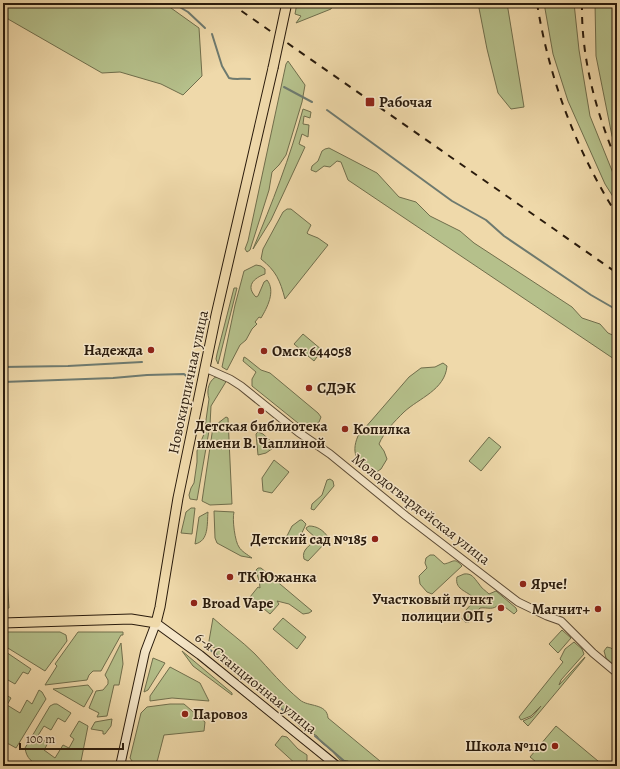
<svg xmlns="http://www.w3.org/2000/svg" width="620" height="769" font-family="Alegreya,serif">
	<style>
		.green { fill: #b5c08b; stroke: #706e4c }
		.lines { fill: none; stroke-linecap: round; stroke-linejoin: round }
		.stream { stroke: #6e7a6f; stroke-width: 2 }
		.tertiary-casing { stroke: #5b4a34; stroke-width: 9 }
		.secondary-casing { stroke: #2a1b0c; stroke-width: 10 }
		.primary-casing { stroke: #2a1b0c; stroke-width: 11 }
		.tertiary { stroke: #f5e6c8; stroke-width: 7 }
		.secondary { stroke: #f5e6c8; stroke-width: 8 }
		.primary { stroke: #efd9aa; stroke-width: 9 }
		.rail { stroke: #2a1b0c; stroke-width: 2; stroke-dasharray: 7 7; stroke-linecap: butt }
		.primary-bridge-casing { stroke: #2a1b0c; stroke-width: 11; stroke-linecap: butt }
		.primary-bridge { stroke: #efd9aa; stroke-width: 9 }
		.poi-dot { fill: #8f2418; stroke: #f5e6c8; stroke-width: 1.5 }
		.labels { text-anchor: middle; stroke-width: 3; stroke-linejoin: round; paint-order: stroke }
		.poi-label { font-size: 15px; font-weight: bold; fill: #2a1b0c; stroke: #f5e6c8; text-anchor: start }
		.street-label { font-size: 15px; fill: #2a1b0c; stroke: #f5e6c8 }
	</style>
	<rect width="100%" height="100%" fill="#efd9aa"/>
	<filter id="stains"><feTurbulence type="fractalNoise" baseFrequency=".005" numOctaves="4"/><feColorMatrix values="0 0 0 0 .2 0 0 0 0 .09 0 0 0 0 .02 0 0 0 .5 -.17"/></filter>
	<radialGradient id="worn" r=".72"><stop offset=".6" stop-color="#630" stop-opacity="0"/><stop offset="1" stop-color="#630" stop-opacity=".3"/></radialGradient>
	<g class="green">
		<path d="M3,3H164L199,28L202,76L183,95L161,84L120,72L102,73L8,19L3,10Z"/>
		<path d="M297,3H334L331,9L296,23L301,16L295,14Z"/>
		<path d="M478,3H507L524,107L511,109L498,93L487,49Z"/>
		<path d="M544,3H574L579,50L590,116L617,183V203L605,184L568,101L553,54Z"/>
		<path d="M595,3H617V147L612,136L596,56Z"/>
		<path d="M288,61L305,85L302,102L286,155L279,165L272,172L269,190L250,250L247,252L245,249L248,241L286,64Z"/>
		<path d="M303,109L311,112L310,118L304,116L303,124L309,125L308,137L302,134L299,144L305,147L271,220L253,249C272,203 290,158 303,109Z"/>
		<path d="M329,148L377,173L399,197L416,202L430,216L460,231L474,243L572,307L582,318L600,324L608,333L617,337V361L348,180L341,162L337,161L330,167L324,166L316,172L311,170L312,166L318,161L322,151L325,149Z"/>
		<path d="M287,209H291L311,225L307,233L308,234L318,238L328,245L285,299C280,280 276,271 261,259L263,249L283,212Z"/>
		<path d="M256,265L261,266L265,269V274C254,278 245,286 256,297L258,296L264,282L267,280C276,291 267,308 261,318L259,317L255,322L257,324L252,329L246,340L240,345L227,370L222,367L235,305L244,271Z"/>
		<path d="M234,288H237L218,364L216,359L217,354Z"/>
		<path d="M303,334L322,350L314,361L294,344Z"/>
		<path d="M244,357L246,358L261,370L270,373L318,413L321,417L319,422L313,427L304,426L298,423L252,386V379L256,372L243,361Z"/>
		<path d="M443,363L447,366C445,390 419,398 404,412C394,422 384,432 379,444L384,451L387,459L381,469L375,473C358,466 350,454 358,436L409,377L421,368L435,367Z"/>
		<path d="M218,376L227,380L211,406L210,425L197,500L190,499L189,495L191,488L194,483L197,462V451L204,434L209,399C206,390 209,379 218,376Z"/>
		<path d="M226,417L228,418L232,504L210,505L202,501L213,427Z"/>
		<path d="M258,432L263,434L276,446L266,453L258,455L256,434Z"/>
		<path d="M489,437L501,447L481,471L469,461Z"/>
		<path d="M274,460L289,472L272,493L263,491L262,478Z"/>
		<path d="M330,479L333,481L334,486L314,510L311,509L312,504L322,495L327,480Z"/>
		<path d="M191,508H195L192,534L181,533L186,512Z"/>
		<path d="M214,511L234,512C232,519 235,542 239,547C241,551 248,555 252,558L241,556L217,543L215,538Z"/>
		<path d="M208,512C207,524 209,541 195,544L199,517Z"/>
		<path d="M3,516L9,608L3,609Z"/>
		<path d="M300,520H302L306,524L300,537L292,542L287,541L286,538L292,526Z"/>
		<path d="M309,526C317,526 323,530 328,537L326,542L308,561L304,559C301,549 311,546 316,538L307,530L306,528Z"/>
		<path d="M430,555H434L444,564C454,562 454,557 462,566L432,594L427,592L420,584L419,576L427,568L425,563L426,558Z"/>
		<path d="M258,568H261L312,611L309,613L303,614L289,604L277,601L279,604L270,614L250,597L258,587L260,588C260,581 257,576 256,570Z"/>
		<path d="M464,574C472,573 474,578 479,584C481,588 486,591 489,594L496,591L516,608L517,611L514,614L501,604H499C493,611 488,607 480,608L469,622H465L462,619L466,610L475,600C470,591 454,591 457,577Z"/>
		<path d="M213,618C226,630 242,641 255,654C269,669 283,686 300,700C308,707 327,703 328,718L386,766H354L348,761L340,760L332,751L321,742L317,736L304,728L300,727L285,712L274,704L237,671L228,668L217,658L215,651L216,649L210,645L209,641Z"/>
		<path d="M283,618L306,637L297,649L273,629Z"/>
		<path d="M562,630L571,638L558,653L549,644Z"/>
		<path d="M3,632H60L66,635L67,641L45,671L3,645Z"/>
		<path d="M78,632H123V635H121L101,671H93L89,675L87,680L45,685L57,666L55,664Z"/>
		<path d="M574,642L582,649L584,654L561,680L559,685L585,657L584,659L528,726L523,721L532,717L541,706L531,716L521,720L519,717L563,662L560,659L565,649Z"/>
		<path d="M121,643L123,664L119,685H114L107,716L97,717L99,713L89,708L96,691L103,690L108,684V680L105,675Z"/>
		<path d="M607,647L611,648L617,653V668L606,658L604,651Z"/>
		<path d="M3,650L31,669L28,674L23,672L15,684L8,680L3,688Z"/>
		<path d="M182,651L232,693V695L193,666Z"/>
		<path d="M153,658L165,663L148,690L144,692Z"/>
		<path d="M170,667L200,683L209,701L172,698L150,701V696Z"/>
		<path d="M88,685L93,691L84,707L53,689Z"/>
		<path d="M39,690L42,692L46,699L16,748L9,744L3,743V693L11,698L7,705L20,713L27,700L32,704Z"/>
		<path d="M54,704H57L71,713L65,722L58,718L51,730L44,726L37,737L48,743L44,750L55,758L63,745L69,748L74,739L70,736L79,721L88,726L81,761L71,765L67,764L66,766C48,766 28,769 25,748L50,706Z"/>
		<path d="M170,704H184L205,722L204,731L164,735L156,766C148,766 134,767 130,758L141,713L147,707Z"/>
		<path d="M112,719L111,726L105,734H103V731L91,729L95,722Z"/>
		<path d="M556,726L604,766H541L530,757Z"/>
		<path d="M282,736L287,737L298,749L307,755V760L303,766H298L275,745Z"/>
	</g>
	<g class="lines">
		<g class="stream">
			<path d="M173,3L188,12L205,28"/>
			<path d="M212,34L222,66L229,78C236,80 242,78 250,79"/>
			<path d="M284,87L312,102"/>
			<path d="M327,110L452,201L486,220L504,236L591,295L617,310"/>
			<path d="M3,367L68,366L142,362"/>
			<path d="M3,382L113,378L147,375L184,374L192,381"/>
			<path d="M208,648L306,729"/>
			<path d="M315,736L350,766"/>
		</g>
		<defs>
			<path id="tertiary" d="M205,368L230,379L241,386L298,432L330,454L406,516L518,602L547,616L561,621L593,653L617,673"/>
			<path id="secondary" d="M120,766L145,652L156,623L200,655L337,766"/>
			<path id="primary" d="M3,623L131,619L156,623L160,607L178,498L216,315L273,68"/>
		</defs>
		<use href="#tertiary" class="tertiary-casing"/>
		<use href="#secondary" class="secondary-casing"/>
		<use href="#primary" class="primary-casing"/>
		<use href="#tertiary" class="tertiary"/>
		<use href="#secondary" class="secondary"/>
		<use href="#primary" class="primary"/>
		<g class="rail">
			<path d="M230,3L617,273"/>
			<path d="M537,3C549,79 576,150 617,215"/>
			<path d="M582,3C581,58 596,112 617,162"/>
		</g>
		<defs>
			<path id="primary-bridge" d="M273,68L286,7"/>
		</defs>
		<use href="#primary-bridge" class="primary-bridge-casing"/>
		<use href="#primary-bridge" class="primary-bridge"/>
	</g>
	<g class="poi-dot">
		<rect x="365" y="97" width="10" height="10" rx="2"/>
		<circle cx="151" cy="350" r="4"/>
		<circle cx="264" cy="351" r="4"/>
		<circle cx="309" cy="388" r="4"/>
		<circle cx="261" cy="411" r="4"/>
		<circle cx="345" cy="429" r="4"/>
		<circle cx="375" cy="539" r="4"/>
		<circle cx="230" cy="577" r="4"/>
		<circle cx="523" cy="584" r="4"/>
		<circle cx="194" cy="603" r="4"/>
		<circle cx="501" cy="608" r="4"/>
		<circle cx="598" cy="609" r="4"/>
		<circle cx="185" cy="714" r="4"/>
		<circle cx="555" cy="746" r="4"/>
	</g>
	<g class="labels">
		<g class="poi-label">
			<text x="379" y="107">Рабочая</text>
			<text x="143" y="355" text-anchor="end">Надежда</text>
			<text x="272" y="356">Омск 644058</text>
			<text x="317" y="393">СДЭК</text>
			<text x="261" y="431" text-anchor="middle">Детская библиотека<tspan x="261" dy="17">имени В. Чаплиной</tspan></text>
			<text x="353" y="434">Копилка</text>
			<text x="367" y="544" text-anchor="end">Детский сад №185</text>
			<text x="238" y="582">ТК Южанка</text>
			<text x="531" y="589">Ярче!</text>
			<text x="493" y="604" text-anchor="end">Участковый пункт<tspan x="493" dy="17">полиции ОП 5</tspan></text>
			<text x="202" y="608">Broad Vape</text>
			<text x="590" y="614" text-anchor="end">Магнит+</text>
			<text x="193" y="719">Паровоз</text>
			<text x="547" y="751" text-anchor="end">Школа №110</text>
		</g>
		<g class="street-label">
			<text transform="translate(188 382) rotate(-78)" y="5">Новокирпичная улица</text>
			<text transform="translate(421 509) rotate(38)" y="5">Молодогвардейская улица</text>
			<text transform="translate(256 683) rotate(39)" y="5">6-я Станционная улица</text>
		</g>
	</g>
	<rect width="620" height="769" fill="none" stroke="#efd9aa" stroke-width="16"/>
	<rect x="4" y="4" width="612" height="761" fill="none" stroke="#2a1b0c" stroke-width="2"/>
	<rect x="8" y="8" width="604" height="753" fill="none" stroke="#2a1b0c"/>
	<path d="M20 743v6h103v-6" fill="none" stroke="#2a1b0c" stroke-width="2"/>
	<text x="26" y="743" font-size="12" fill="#2a1b0c" stroke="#f5e6c8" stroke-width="3" paint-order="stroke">100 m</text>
	<rect width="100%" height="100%" filter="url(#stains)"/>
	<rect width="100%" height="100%" fill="url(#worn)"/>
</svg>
